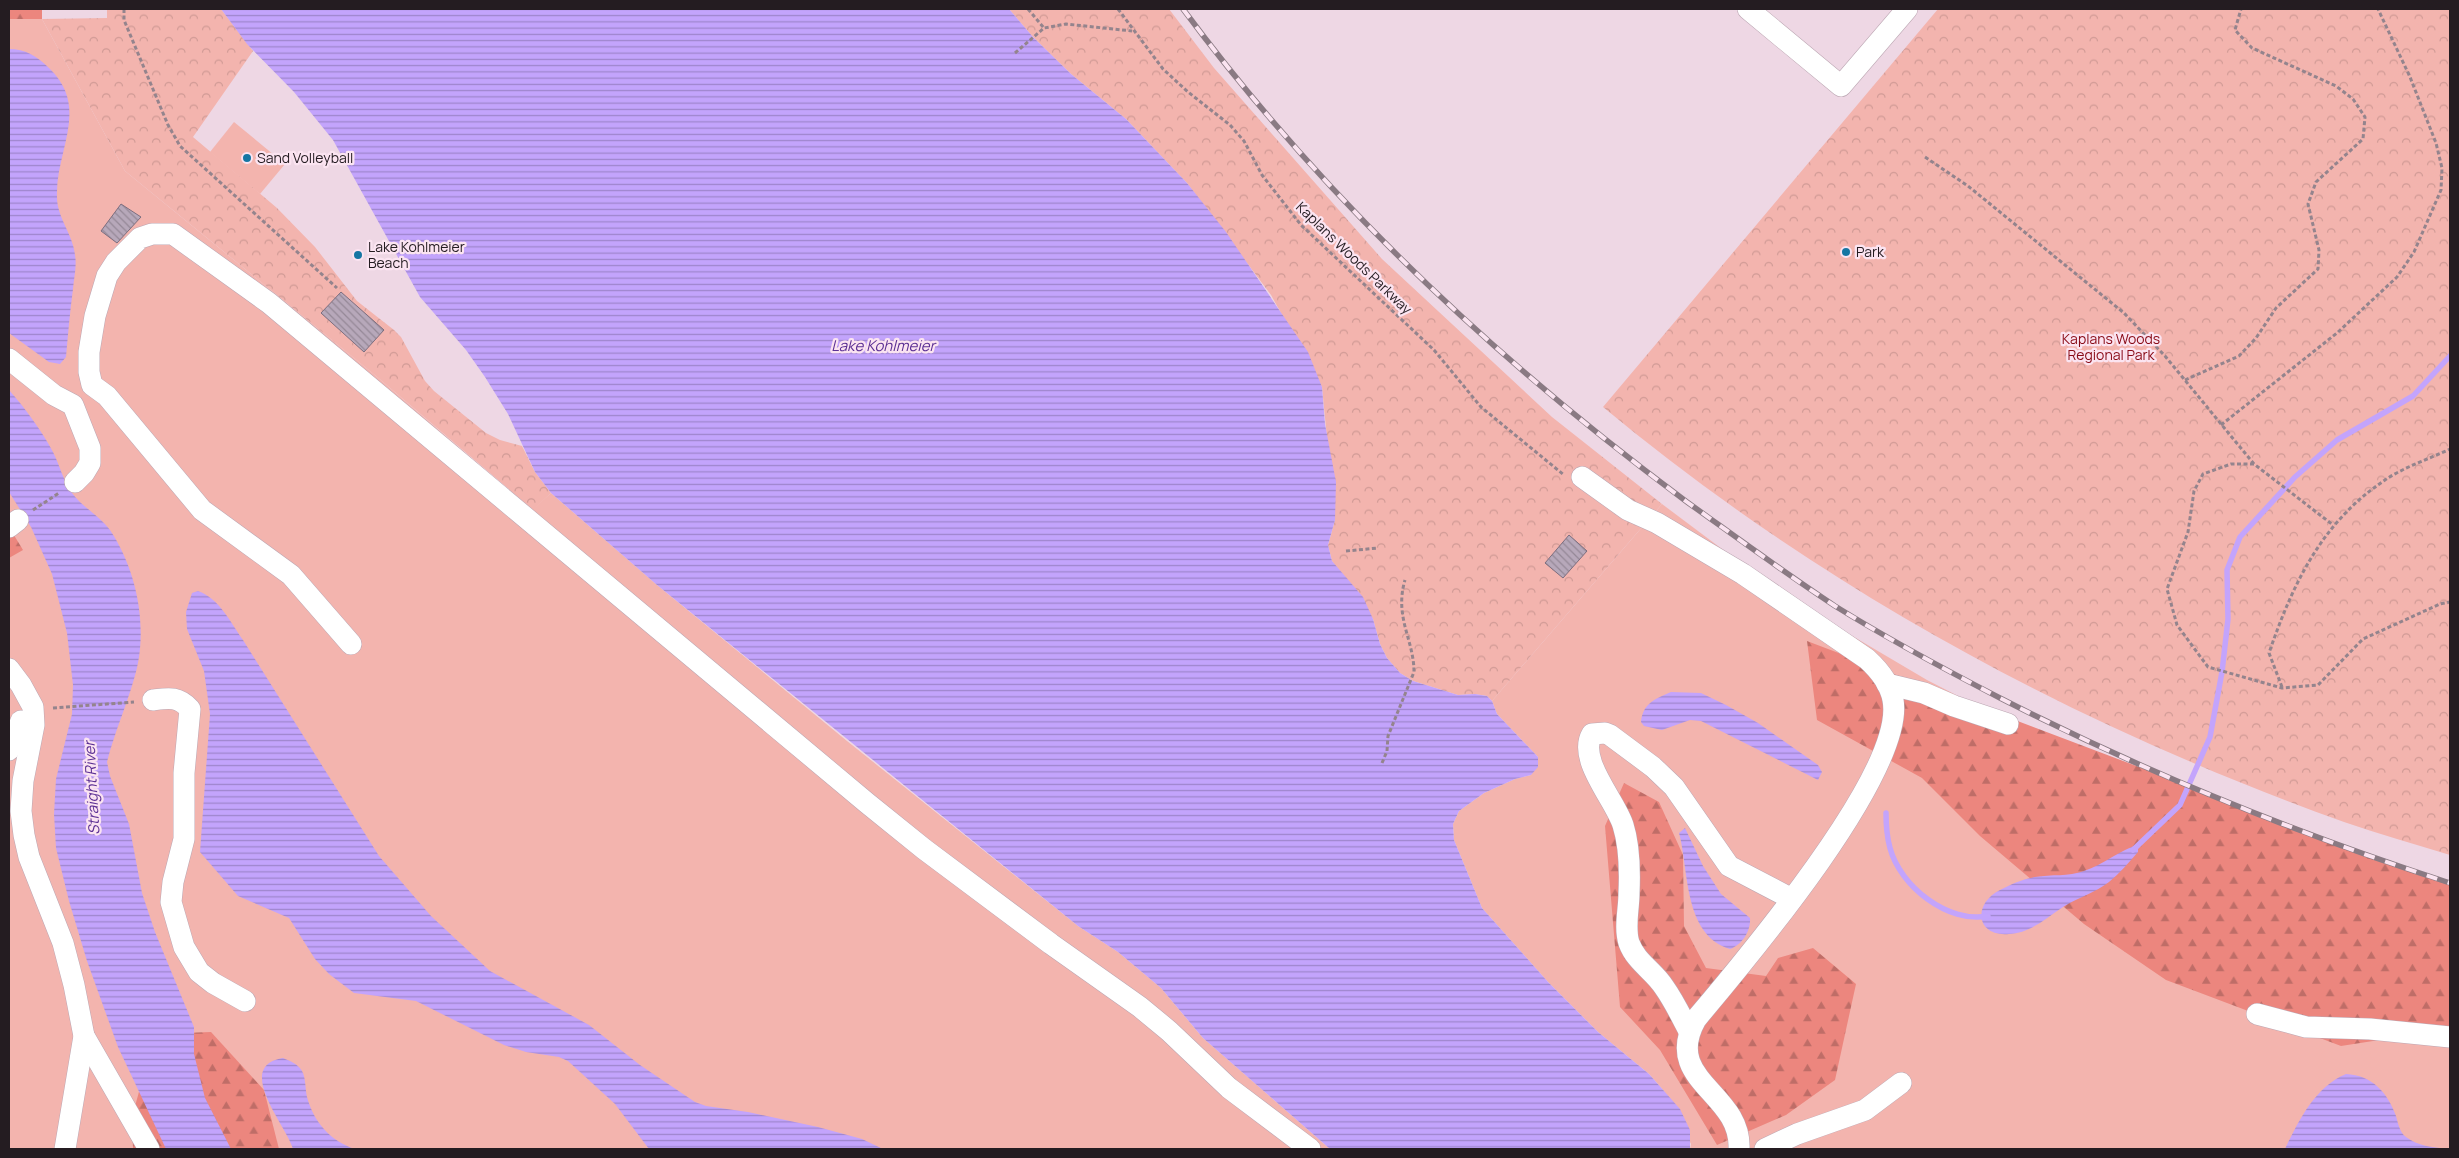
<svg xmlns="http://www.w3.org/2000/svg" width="2459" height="1158" font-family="Manrope,sans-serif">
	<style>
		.grass { fill: #f3b4ae }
		.forest { fill: url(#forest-firs) }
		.park { fill: url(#park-crowns) }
		.water { fill: url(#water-rules) }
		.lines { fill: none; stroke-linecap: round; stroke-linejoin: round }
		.stream { stroke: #c3a4fc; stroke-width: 5.5 }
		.building { fill: url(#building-back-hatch); stroke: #7c6e7f }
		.minor-casing { stroke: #bca7b3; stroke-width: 22 }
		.path { stroke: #94848d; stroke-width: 3; stroke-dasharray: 4 2.5; stroke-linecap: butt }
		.minor { stroke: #fff; stroke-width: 21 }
		.rail-casing { stroke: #8a7a83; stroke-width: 5.5 }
		.rail { stroke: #fbe4f1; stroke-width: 4; stroke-dasharray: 11; stroke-linecap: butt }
		.poi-dot { fill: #1676a3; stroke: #fbe4f1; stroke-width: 2 }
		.labels { text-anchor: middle; stroke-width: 4.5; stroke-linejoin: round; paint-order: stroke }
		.poi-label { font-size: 14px; fill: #241c21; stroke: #fbe4f1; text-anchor: start }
		.street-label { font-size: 14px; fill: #241c21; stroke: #fbe4f1 }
		.park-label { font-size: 14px; fill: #890a16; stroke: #fbe4f1 }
		.water-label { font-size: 15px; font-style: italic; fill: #5c3094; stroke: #fbe4f1 }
	</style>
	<defs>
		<pattern id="forest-firs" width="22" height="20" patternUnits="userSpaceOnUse" patternTransform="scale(1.25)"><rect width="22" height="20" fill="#ec867e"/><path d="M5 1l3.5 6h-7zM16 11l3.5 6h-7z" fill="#bf6d67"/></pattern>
		<pattern id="park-crowns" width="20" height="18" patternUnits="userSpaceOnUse" patternTransform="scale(1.25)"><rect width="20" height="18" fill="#f3b4ae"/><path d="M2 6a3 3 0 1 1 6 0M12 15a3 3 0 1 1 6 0" fill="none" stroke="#d09a95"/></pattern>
		<pattern id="water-rules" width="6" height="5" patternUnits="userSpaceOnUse" patternTransform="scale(1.25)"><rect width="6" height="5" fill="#c3a4fc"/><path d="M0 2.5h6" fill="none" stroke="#9e85cc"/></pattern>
		<pattern id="building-back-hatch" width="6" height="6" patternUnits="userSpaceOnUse" patternTransform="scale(1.25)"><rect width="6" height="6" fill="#b7a8ba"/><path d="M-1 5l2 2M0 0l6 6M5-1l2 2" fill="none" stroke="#958897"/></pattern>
	</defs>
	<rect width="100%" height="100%" fill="#eed7e4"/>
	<g class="grass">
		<path d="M9,19H42L125,171L376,376L532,510L551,493L657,585L847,741L1078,926L1118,952L1161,988L1203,1038L1330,1149H9Z"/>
		<path d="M234,122L285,164L260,194L210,152Z"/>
		<path d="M1662,504L1734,558L1827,621L1927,680L2030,733L2450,899V1149H1690L1691,1144L1664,1091L1649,1074L1598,1032L1548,982L1482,908L1454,840L1453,824L1459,811L1484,793L1515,779L1531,775L1538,757L1497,714L1492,701Z"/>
	</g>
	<g class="forest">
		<rect x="9" y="9" width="33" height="10"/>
		<path d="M9,527L23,550L9,558Z"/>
		<path d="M1807,641L2450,885V1029L2341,1046L2166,980L2084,924L1980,836L1922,778L1817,720Z"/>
		<path d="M1624,783L1659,802L1683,855L1684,926L1706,968L1766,976L1778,958L1813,948L1856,984L1835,1080L1786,1115L1717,1145L1660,1050L1620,1007L1605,826Z"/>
		<path d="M211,1032L264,1090L279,1149H133L132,1117L155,1034Z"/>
	</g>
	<g class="park">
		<path d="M107,9H221L253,51L193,137L277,208L315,247L357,301L394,330L401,337L425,381L434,391L486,433L500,440L522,446L535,472L551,493L533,510L376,376L125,171L42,19L107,18Z"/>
		<path d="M1009,9H1169L1214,68L1382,259L1552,417L1662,504L1492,701L1487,696L1475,694L1458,695L1413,681L1400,673L1387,658L1380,644L1373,619L1332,561L1328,545L1335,520L1322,387L1271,295L1187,183L1126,119L1071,74L1033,37Z"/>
		<path d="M1938,9H2450V855C2415,844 2379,834 2344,822C2076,726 1822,589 1603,407Z"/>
	</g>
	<g class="water">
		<path d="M221,9H1009L1033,37L1071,74L1126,119L1187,183L1226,232L1308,352L1322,387L1325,424L1336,482L1335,520L1328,545L1332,561L1363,597L1373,619L1380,644L1387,658L1400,673L1413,681L1458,695L1475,694L1487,696L1492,701L1497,714L1538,757V767L1531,775L1515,779L1484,793L1459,811L1453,824L1454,840L1482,908L1548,982L1598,1032L1649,1074L1680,1109L1690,1130V1149H1330L1203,1038L1161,988L1118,952L1078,926L657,585L551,493L535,472L508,414L485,377L466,350L420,297L333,140L294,92L247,44Z"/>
		<path d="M9,49C25,49 37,56 49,68C91,108 55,150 57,197C57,218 73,234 75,255C77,266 74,277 73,289C70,311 68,334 66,357L60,364L49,362L9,333Z"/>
		<path d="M9,390C25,408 42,431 53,452C60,466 63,480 72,493C82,507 100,516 110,530C138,572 149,631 134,679C126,707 114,734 107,762L110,776L129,824L142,893L155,932L194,1027V1054L205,1098L231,1149H166L118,1047L87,961L69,901L56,848L54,814L56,779L72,714L73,685L67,633L52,574L31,527L9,492Z"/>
		<path d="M198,591C219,598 231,623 243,640L379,856L431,916L490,971L589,1025L640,1065L695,1102L706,1106L748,1112L818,1127L862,1139L883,1149H649L615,1104L568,1061L559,1057L526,1052L504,1045L416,1001L354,993L329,974L315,959L289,918L238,896L200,852L210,714L204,671L187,629L186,612L192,593Z"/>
		<path d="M1671,692L1701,693L1726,705L1758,723L1818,765L1822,772L1818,780L1701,721L1690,720L1662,730L1644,726L1641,722C1643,703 1655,699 1671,692Z"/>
		<path d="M1685,828L1703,866L1721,894L1750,918C1751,931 1742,945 1730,949C1683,935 1689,869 1679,833Z"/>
		<path d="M2138,845V852C2129,862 2120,873 2109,882C2095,893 2077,898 2063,907C2046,918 2031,933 2009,934C1976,937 1972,904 2000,890C2011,884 2023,879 2035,877C2052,874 2068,877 2084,871C2103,865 2121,849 2138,845Z"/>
		<path d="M283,1058C290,1061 298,1064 302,1071C306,1078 305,1089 307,1097C314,1123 331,1141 355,1149H293C287,1126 233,1066 283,1058Z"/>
		<path d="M2346,1074C2372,1075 2388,1093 2396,1116C2398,1123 2400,1133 2406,1137C2418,1146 2432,1147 2447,1149H2285C2299,1120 2315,1087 2346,1074Z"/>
	</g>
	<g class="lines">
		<g class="stream">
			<path d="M1886,813C1886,825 1887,837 1890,848C1900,886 1948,924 1988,916"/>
			<path d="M2133,850L2180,805L2210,737L2222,672L2228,619L2227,570L2240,537L2295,477L2337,440L2413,396L2450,356"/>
		</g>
	</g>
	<g class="building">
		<path d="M121,204L141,217L117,243L101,231Z"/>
		<path d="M341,292L384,330L364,352L321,313Z"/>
		<path d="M1569,535L1587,551L1563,578L1545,563Z"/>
	</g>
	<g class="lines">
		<defs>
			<g id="minor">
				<path d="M1748,9L1841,86L1907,9"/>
				<path d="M9,359L54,395L73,405L90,448V463L84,473L75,482"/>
				<path d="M1582,477L1628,510L1657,523L1743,574L1867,659C1879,670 1890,683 1893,700C1906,771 1744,962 1696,1019C1661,1081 1742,1092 1739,1149"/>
				<path d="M9,527L18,520"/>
				<path d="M351,644L291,575L202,510L107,396L92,385L89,372V352L95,316L107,276L116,262L140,238L152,234H173L269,303L867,803L924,849L1051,944L1140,1007L1169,1031L1229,1088L1310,1149"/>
				<path d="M9,669L21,685L33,707L34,725L23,781L21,811L24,835L29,857L63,943L74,985L84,1036L65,1149"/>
				<path d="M1887,684L1924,693L1954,706L2008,724"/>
				<path d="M153,700C169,698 178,696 190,709L184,773V839L173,882L171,902L184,947L199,972L213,983L245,1001"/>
				<path d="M9,750L21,721"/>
				<path d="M2257,1014L2306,1027L2370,1029L2450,1037"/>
				<path d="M1689,1031C1681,1016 1674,1001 1664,987C1654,971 1636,962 1629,943C1624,927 1629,910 1629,893C1630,871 1630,847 1623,825C1615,800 1577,759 1592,734L1605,733L1610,735L1653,767L1674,787L1729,866L1792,899"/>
				<path d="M84,1036L149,1149"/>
				<path d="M1765,1149L1797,1134L1865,1110L1901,1083"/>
			</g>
		</defs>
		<use href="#minor" class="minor-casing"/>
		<g class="path">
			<path d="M124,9V20L168,125L180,146L337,288"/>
			<path d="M1028,9L1044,28"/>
			<path d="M1118,9L1163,69L1188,92L1230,125L1244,141L1262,175L1301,225L1434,350L1481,407L1564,475"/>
			<path d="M1015,53L1044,28L1066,24L1132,31"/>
			<path d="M1925,157L1968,186L2124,313L2165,356L2254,464L2333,525"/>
			<path d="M2185,380L2239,356L2256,338L2276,308L2318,269L2319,250L2308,204L2316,182L2363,139L2365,117L2353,99L2336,86L2252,48L2235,30L2241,9"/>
			<path d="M2221,425L2337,333L2397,277L2414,252L2441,190L2442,168L2436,143L2410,77L2378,9"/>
			<path d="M2254,464H2231L2203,474L2194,491L2188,532L2167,589L2177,625L2208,667L2282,688L2318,685L2363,639L2440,604L2450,602"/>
			<path d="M33,510L59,493"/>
			<path d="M1346,551L1378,548"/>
			<path d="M2282,687L2269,653C2293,583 2322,522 2385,480C2404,467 2429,459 2450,449"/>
			<path d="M53,708L134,702"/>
			<path d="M1382,763L1387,751L1388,736L1414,672C1414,640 1394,617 1405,580"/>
		</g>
		<use href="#minor" class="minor"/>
		<defs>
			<path id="rail" d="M1183,9C1323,198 1498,362 1687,502C1736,537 1785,573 1835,606C1888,639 1944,669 2000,698C2145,772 2295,833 2450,883"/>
		</defs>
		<use href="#rail" class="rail-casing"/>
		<use href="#rail" class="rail"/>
	</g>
	<g class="poi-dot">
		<circle cx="247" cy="158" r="5"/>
		<circle cx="1846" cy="252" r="5"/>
		<circle cx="358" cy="255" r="5"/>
	</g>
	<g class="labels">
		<g class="poi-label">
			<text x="257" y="163">Sand Volleyball</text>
			<text x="368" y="252">Lake Kohlmeier<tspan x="368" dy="16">Beach</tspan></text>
			<text x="1856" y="257">Park</text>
		</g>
		<g class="street-label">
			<text transform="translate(1354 258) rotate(44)" y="5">Kaplans Woods Parkway</text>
		</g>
		<g class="park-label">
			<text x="2111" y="344">Kaplans Woods<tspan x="2111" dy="16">Regional Park</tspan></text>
		</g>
		<g class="water-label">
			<text x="883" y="351">Lake Kohlmeier</text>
			<text transform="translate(92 788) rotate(-93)" y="5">Straight River</text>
		</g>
	</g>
	<rect width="2459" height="1158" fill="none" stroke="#241c21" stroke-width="20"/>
</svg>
